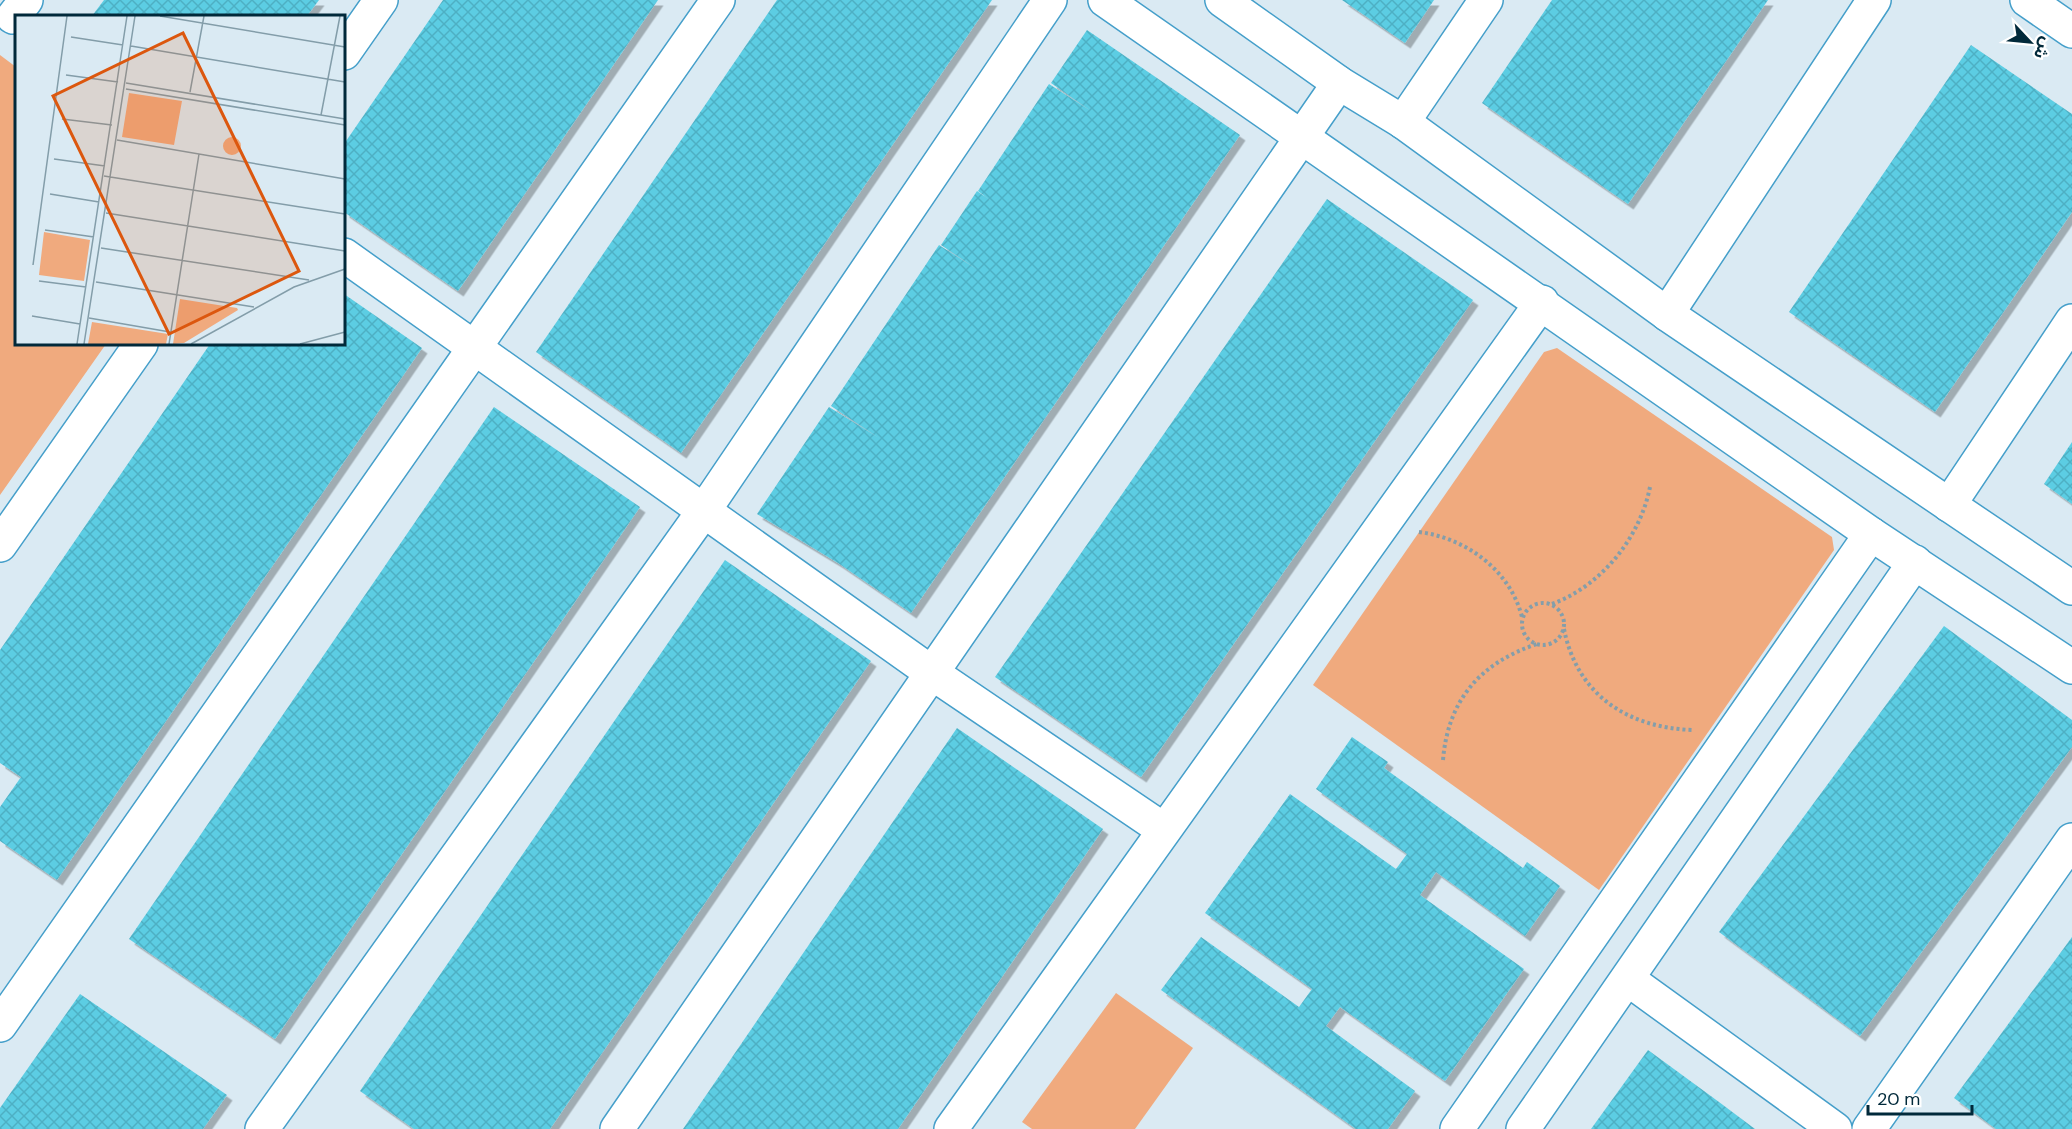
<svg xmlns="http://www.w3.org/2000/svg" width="2072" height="1129" font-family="'DM Sans','Noto Sans Arabic',sans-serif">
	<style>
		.green { fill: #f0aa7e }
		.building { fill: url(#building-cross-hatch); filter: url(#shadow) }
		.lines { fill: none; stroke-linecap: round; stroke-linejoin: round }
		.minor-casing { stroke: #459fca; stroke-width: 36 }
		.tertiary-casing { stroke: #459fca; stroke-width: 36 }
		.path { stroke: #849eaa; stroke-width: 4; stroke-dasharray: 3 3; stroke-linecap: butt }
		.minor { stroke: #fff; stroke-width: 33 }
		.tertiary { stroke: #fff; stroke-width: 33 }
		.inset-road { fill: none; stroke: #839da9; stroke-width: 1.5 }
		.view { fill: #dc570e; fill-opacity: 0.15; stroke: #dc570e; stroke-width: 3 }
		.inset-edge { fill: none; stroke: #01293a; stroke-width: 3 }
	</style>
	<defs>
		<pattern id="building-cross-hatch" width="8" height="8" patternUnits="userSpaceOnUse" patternTransform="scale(1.5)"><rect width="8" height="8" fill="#5ccde3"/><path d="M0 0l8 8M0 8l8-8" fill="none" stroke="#4eb0c4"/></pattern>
		<filter id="shadow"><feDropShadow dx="5.5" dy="5.5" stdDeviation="0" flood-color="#0004"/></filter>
	</defs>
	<rect width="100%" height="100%" fill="#daeaf3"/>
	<g class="green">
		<path d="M0,55L16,67V344H106L0,495Z"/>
		<path d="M1557,348L1832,537L1834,550L1599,890L1313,685L1544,352Z"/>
		<path d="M1116,993L1193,1048L1135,1129H1032L1022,1122Z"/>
	</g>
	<g class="building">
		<path d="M104,0H319L307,16H92Z"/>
		<path d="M443,0H658L458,291L344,212V144Z"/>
		<path d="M777,0H992L681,453L536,352Z"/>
		<path d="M1342,0H1434L1405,43Z"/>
		<path d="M1552,0H1768L1628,204L1482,103Z"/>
		<path d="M1087,30L1240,135L911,613L838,563L757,514L829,407L879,438L831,406L939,245L978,270L941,245L977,191L990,200L978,191L1049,84L1091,111L1051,83Z"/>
		<path d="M1971,45L2072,114V212L1935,412L1789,312Z"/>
		<path d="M1327,199L1473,300L1141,777L995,677Z"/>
		<path d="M344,294L422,348L57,880L0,841V807L21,777L0,763V650L210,344H344Z"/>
		<path d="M494,407L640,507L275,1039L129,939Z"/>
		<path d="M2072,442V504L2044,484Z"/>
		<path d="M725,560L871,661L550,1129H414L360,1091Z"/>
		<path d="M1944,626L2072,720V747L1860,1036L1719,932Z"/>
		<path d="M957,728L1103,829L898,1129H683Z"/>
		<path d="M1352,737L1388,762L1384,768L1523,868L1527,862L1560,886L1525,936L1436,872L1420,895L1524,969L1445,1081L1340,1007L1326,1026L1415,1091L1388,1129H1356L1161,990L1201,937L1299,1007L1312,989L1205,913L1290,794L1396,869L1407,854L1316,789Z"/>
		<path d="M2072,937V1129H1996L1954,1098Z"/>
		<path d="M80,994L227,1095L203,1129H0V1108Z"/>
		<path d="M1648,1050L1719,1102L1755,1129H1591Z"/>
	</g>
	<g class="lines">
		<defs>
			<g id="minor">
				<path d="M2027,0L2072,31"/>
				<path d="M13,17L26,0"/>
				<path d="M344,53L381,0"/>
				<path d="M1403,122L1486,0"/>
				<path d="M344,255L932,673L1164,830"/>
				<path d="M1667,314L1874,0"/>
				<path d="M1949,505L2072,321"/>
				<path d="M0,545L141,344"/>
				<path d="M1629,980L1835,1129"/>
				<path d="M0,1025L718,0"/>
				<path d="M262,1129L703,512L1050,0"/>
				<path d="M617,1129L1339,83"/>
				<path d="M951,1129L1542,302"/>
				<path d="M1869,1129L2072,840"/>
			</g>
			<g id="tertiary">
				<path d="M1105,0L1871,534L2072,667"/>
				<path d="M1222,0L1339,83L1403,122L1667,314L2072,588"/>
				<path d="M1457,1129L1871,534"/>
				<path d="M1523,1129L1915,562"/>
			</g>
		</defs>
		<use href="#minor" class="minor-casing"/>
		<use href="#tertiary" class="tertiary-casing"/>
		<g class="path">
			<path d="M1419,532C1466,538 1510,570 1522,617"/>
			<circle cx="1543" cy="624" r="21"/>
			<path d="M1552,604C1601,586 1640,538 1650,487"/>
			<path d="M1564,629C1577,695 1628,728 1693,730"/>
			<path d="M1443,760C1448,700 1480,663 1537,644"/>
		</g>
		<use href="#minor" class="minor"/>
		<use href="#tertiary" class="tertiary"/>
	</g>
	<g transform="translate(15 15)">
		<rect width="330" height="330" fill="#daeaf3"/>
		<path d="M114,78L167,86L159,130L107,122ZM208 131a9 9 0 1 1 18 0a9 9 0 1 1-18 0ZM29,217L75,225L69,266L24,260ZM165,284L222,293L223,295L169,328L158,329ZM77,307L153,319L151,329H73Z" fill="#f0aa7e"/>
		<path class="inset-road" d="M145,1L330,32M56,22L108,30M116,31L330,67M51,60L103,67M111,68L330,104M111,74L330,110M175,77L189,1M306,100L325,1M47,104L97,110M102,125L330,164M39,144L90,151M89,161L330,199M35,179L84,187M91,198L330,236M30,215L79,222M86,233L294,265M18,250L52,1M24,266L71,272M81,267L239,292M17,301L65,309M74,303L155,317M62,329L112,1M69,329L120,1M154,329L184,139M176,329L279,272L330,254M285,329L330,317"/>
		<path class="view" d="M168,18L284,256L154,319L38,81Z"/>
		<rect width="330" height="330" class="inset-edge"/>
	</g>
	<g transform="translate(2030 42) rotate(116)" stroke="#ffffff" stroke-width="4.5" paint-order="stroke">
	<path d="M0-4.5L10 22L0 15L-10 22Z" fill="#01293a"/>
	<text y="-9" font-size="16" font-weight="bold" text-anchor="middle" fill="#01293a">ش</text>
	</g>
	<path d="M1868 1105v9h104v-9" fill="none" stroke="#01293a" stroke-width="3"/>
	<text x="1877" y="1105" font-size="18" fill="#01293a" stroke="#ffffff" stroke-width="4.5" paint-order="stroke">20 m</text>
</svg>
